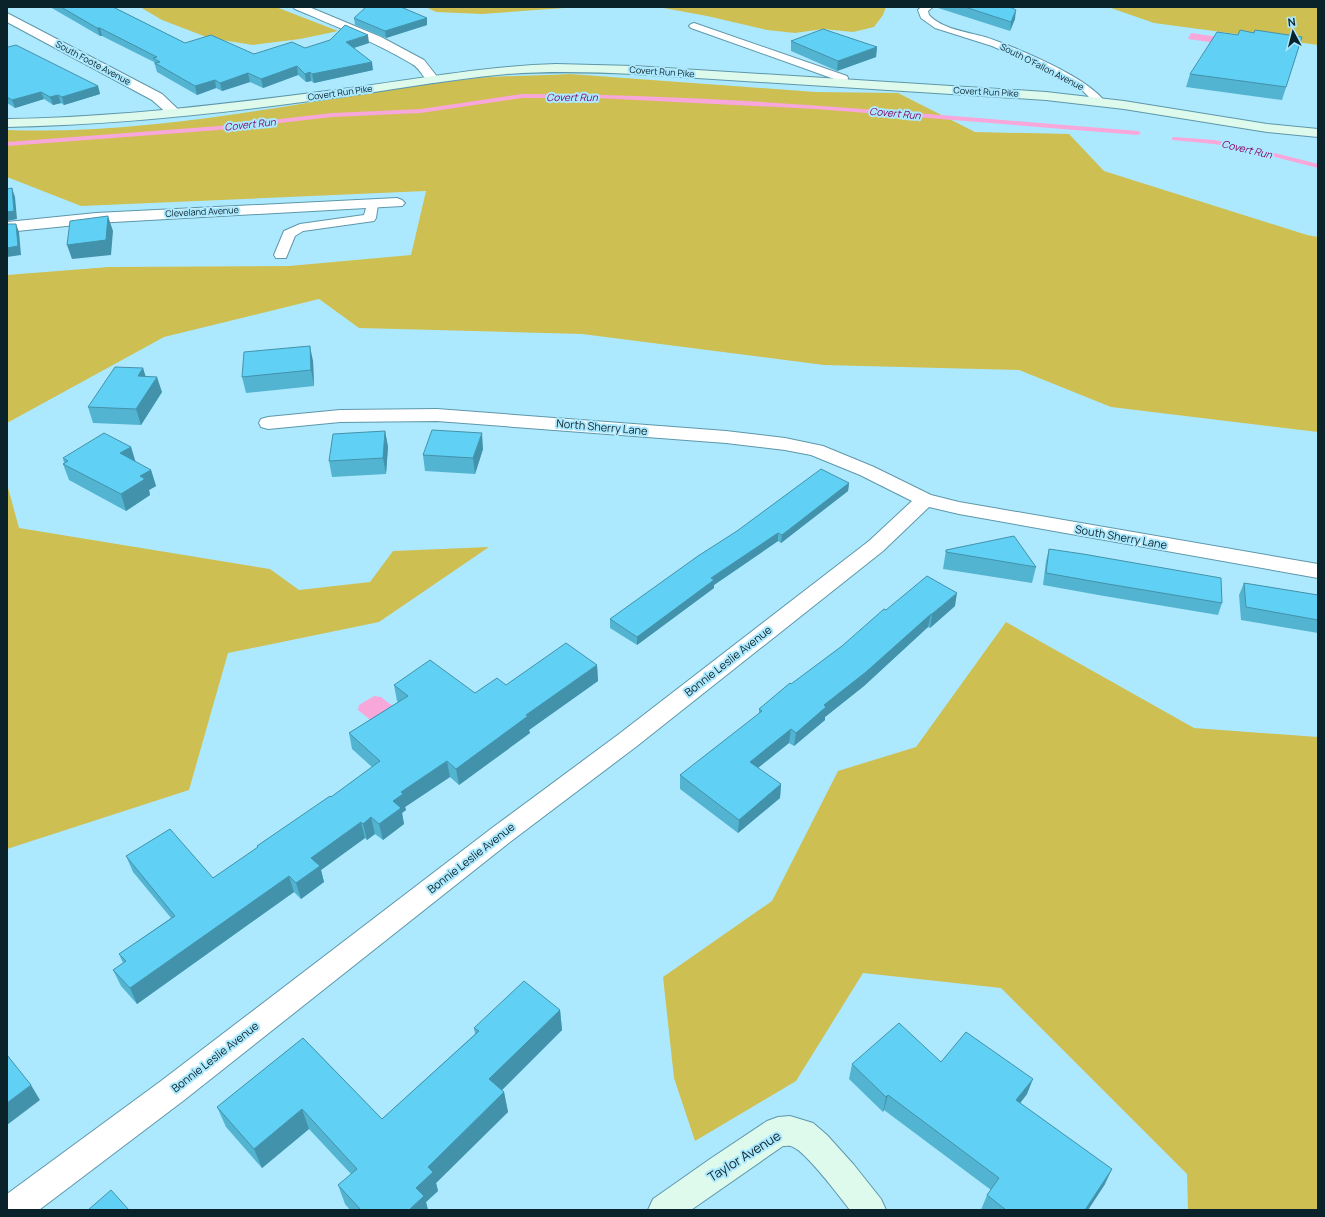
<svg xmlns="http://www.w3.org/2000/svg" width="1325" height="1217" font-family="Manrope,sans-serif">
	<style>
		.green { fill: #cebf52 }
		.water { fill: #f7a7da }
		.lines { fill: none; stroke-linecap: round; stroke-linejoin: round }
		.stream { fill: #f7a7da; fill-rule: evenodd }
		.lane-casing { stroke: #5d97aa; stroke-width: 2 }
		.street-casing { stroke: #5d97aa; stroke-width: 2 }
		.secondary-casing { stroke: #5d97aa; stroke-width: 2 }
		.lane { fill: #fff; fill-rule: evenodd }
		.street { fill: #fff; fill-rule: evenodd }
		.secondary { fill: #ddfaec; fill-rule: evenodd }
		.wall { fill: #53b4d2 }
		.shaded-wall { fill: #4392ab }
		.building { fill: #60d1f4; stroke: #4392ab }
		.labels { text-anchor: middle; stroke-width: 4; stroke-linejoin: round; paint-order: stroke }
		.far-street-label { font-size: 9px; fill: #0a232b; stroke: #ade9fe }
		.far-water-label { font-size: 10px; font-style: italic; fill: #810865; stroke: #ade9fe }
		.street-label { font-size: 11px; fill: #0a232b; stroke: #ade9fe }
		.near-street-label { font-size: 13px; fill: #0a232b; stroke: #ade9fe }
	</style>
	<rect width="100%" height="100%" fill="#ade9fe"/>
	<g class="green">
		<path d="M140,7H276L338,31L300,39L253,45L209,38L162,20Z"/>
		<path d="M426,7H579L482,14L436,12Z"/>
		<path d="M658,7H886L883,15L874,27L853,32L823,29L795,33L767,30L707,16Z"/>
		<path d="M1108,7H1318V45L1154,23Z"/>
		<path d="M570,74L815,92L898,93L975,132L1069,134L1104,171L1307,235L1318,237V432L1111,407L1019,370L824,365L582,334L359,328L319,299L164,337L7,423V275L109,267L289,266L411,255L426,191L81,206L7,177V130C163,136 316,97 470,79C503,75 537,76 570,74Z"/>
		<path d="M7,484L19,528L270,569L299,590L370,582L393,551L489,547L379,622L228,653L189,790L7,849Z"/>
		<path d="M1006,622L1194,728L1318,737V1210H1188L1187,1174L1001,988L863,973L796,1081L695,1141L674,1078L663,977L772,901L838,771L916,747Z"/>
	</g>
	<g class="water">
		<path d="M1191,33L1226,38L1223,44L1188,39Z"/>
		<path d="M374,696L381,697L409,719L387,733L358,710L359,705Z"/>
	</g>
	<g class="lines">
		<g class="stream">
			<path d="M522,94C728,94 933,115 1138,131L1141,133L1138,135L816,109L596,98H522L421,113L332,117L219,130L7,146V142L219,126L332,113L421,109Z"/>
			<path d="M1174,137L1214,140L1247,146L1318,164V168L1247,150L1214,144L1172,140V138Z"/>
		</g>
		<defs>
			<g id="lane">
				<path d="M921,7H933L928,11L929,15C942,29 967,32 985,37C1015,47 1088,77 1105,102L1104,104H1096L1082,90L1037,66L992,46L935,28L921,18L918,10Z"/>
				<path d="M694,23L847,76L848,78L847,84L842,87L838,86L837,84V80L691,28L689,26L691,24Z"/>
				<path d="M372,200L376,201L378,204L376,218L374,221L303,231L295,236L286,258H276L274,255L284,231L300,224L364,215L368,201Z"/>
			</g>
			<g id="street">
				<path d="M293,7H309L381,37L424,60L439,79L438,82C424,85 422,69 412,64C375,42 335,26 295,9Z"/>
				<path d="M7,13L162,94L182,113L180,116H170L152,100L7,22Z"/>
				<path d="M397,198L402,200L405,203L402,206L96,223L7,232V222L96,213Z"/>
				<path d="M437,409L726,431L785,438L823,446L874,467L931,495L959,502L1318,564V578L959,514L929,507L883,551L637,746L510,842L183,1101L39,1210H7V1194L161,1081L492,828L619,734L869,541L912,501L860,475L811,455L785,450L726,443L437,421L340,422L268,429L261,427L259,423L261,419L268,417L340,410Z"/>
			</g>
			<g id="secondary">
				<path d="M556,64L634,66L1046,92L1124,101L1267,124L1318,129V137L1267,132L1124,109L1046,100L634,74C592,72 550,71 507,74C441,80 376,93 310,101C209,115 109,125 7,127V119C122,117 236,103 350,88C418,79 487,66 556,64Z"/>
				<path d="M790,1116L813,1123L827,1135L854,1165L881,1199L886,1210H850C840,1197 806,1152 793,1147C790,1145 786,1146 783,1146L691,1210H648L653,1199L710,1159L767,1121L778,1117Z"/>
			</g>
		</defs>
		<use href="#lane" class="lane-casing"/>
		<use href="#street" class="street-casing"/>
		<use href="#secondary" class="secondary-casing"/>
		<use href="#lane" class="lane"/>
		<use href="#street" class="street"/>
		<use href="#secondary" class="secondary"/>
	</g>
	<g class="wall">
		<path d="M50,7H113L185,43L254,54L305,48L369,43L354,48L373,70L314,83L311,81L306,82L298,75L263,88L250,82L222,91L216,88L197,95L157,72L154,62L102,36H100Z"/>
		<path d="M935,7H1010L1015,19L1010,31Z"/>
		<path d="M354,18H427V25L386,38L355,25Z"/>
		<path d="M1254,33L1302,37L1282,100L1186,87L1190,74L1238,35Z"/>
		<path d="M791,41L877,47L876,57L837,71L791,51Z"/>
		<path d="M7,47L98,86L100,94L64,105L61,103L53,105L44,99L15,108L7,103Z"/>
		<path d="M313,361L314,386L246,393L242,377Z"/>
		<path d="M143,368L145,376L162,392L141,425L93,423L88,407Z"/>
		<path d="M385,431L388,447L386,474L332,477L329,461Z"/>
		<path d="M131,447L135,462L151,470L156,486L149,490L150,495L126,511L69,480L63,464L64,463L63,458Z"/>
		<path d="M483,449L475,474L425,471L423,455Z"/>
		<path d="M849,483L848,491L781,543L778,541L714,585V588L637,645L610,628V619Z"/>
		<path d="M1049,549L1222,603L1218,615L1104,596L1043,585L1046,561Z"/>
		<path d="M946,550L1036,567L1032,583L943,569Z"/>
		<path d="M1244,583L1318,595V633L1241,620L1239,595Z"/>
		<path d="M955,606L930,628L928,627L864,686L825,717V720L794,746L789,743L758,768L781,784L780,798L738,833L680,789V775L759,714V709L842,646L886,610Z"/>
		<path d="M597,665L598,681L529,730L530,733L459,785L450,777L405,807L406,810L402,813L404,824L383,840L375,834L367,840L365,838L321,870L324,882L301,899L294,892L137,1004L121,986L113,970L123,963L119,954L171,918L133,872L126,856L213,878L258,847L257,846L331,797L372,767L352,749L349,733L398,702L397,701L394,685L475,693L506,685Z"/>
		<path d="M560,1010L562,1030L502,1090L504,1092L508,1112L436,1183L438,1191L426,1202L428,1210H350L345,1204L338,1185L351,1174L309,1129L262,1168L226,1127L217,1107L303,1038L382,1119L475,1034L474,1028Z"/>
		<path d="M941,1062L1027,1094L1020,1103L1105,1184L1088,1210H981L987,1195L991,1190L884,1110L883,1112L849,1079L852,1064Z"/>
	</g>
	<g class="shaded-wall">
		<path d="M1016,10L1015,19L1010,31L1011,22Z"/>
		<path d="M427,18V25L386,38L385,31Z"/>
		<path d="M97,28H100L102,36H100Z"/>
		<path d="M368,35L369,43L347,50L346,42Z"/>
		<path d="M877,47L876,57L837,71L838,61Z"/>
		<path d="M372,62L373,70L314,83L312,74Z"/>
		<path d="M297,66L298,75L263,88L261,79Z"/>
		<path d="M310,72L311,81L306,82L305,74Z"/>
		<path d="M248,73L250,82L222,91L220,83Z"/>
		<path d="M215,80L216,88L197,95L195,86Z"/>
		<path d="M98,86L100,94L64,105L62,97Z"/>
		<path d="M41,92L44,99L15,108L12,100Z"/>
		<path d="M58,95L61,103L53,105L50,97Z"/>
		<path d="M12,188L15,197L17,219L7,221V212Z"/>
		<path d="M108,216L113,231L111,255L72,259L67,245Z"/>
		<path d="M16,224L19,232L21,255L7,257V248Z"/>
		<path d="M310,346L313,361L314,386L311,370Z"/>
		<path d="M143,368L148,384L138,376Z"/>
		<path d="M157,377L162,392L141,425L136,409Z"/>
		<path d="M385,431L388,447L386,474L383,458Z"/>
		<path d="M482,433L483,449L475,474L473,458Z"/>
		<path d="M131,447L136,463L120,453Z"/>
		<path d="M151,470L156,486L149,490L150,495L126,511L121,494L140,476Z"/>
		<path d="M849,483L848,491L781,543L782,535Z"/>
		<path d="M778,533V541L714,585V588L637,645V637L711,578Z"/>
		<path d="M957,593L955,606L930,628L932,614Z"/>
		<path d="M931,614L928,627L864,686L825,717V720L794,746L796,733L824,705Z"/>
		<path d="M597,665L598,681L529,730L530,733L459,785L456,769L526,715Z"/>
		<path d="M791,729L789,743L749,775L750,762Z"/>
		<path d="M447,761L450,777L405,807L406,810L402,813L404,824L383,840L379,824L393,801L401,792Z"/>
		<path d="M781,784L780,798L738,833L739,820Z"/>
		<path d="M371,817L375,834L367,840L363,824Z"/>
		<path d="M361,822L365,838L321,870L324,882L301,899L296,883L311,858Z"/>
		<path d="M289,876L294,892L137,1004L130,988Z"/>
		<path d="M560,1010L562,1030L493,1099L489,1079Z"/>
		<path d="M1033,1079L1027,1094L1011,1115L1016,1100Z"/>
		<path d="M31,1085L40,1100L7,1125V1103Z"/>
		<path d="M504,1092L508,1112L436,1183L438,1191L426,1202L428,1210H409L416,1188L428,1167Z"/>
		<path d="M888,1095L884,1110L883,1112L886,1097Z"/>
		<path d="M302,1109L309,1129L262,1168L254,1149Z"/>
		<path d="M1112,1169L1105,1184L1088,1210H1085Z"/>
	</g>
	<g class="building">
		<path d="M61,7H113L185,43L211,35L254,54L292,42L305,48L330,40L345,25L368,35L346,42L372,62L312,74L310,72L305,74L297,66L261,79L248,73L220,83L215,80L195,86L155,63L160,62L153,58L157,57L100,28H97Z"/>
		<path d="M366,7H401L427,18L385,31L354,18Z"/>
		<path d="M965,7H1010L1016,10L1011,22Z"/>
		<path d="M823,29L877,47L838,61L791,41Z"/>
		<path d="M1240,30L1254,33L1255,30L1302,37L1286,87L1190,74L1217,32L1238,35Z"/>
		<path d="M16,45L98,86L62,97L58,95L50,97L41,92L12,100L7,97V47H8Z"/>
		<path d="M12,188L14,211L7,212V189Z"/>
		<path d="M108,216L106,240L67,245L70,221Z"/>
		<path d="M7,224H16L18,246L7,248Z"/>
		<path d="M310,346L311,370L242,377L244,352Z"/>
		<path d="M115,367L143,368L138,376L157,377L136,409L88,407Z"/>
		<path d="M432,430L482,433L473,458L423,455Z"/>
		<path d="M385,431L383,458L329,461L333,434Z"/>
		<path d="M104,433L131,447L120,453L151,470L140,476L145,479L121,494L63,464L68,461L63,458Z"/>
		<path d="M821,469L849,483L782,535L778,533L711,578L714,580L637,637L610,619L698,556L737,531Z"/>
		<path d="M1014,536L1036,567L946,552V550Z"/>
		<path d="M1049,549L1083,554L1221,578L1222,603L1108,584L1046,573Z"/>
		<path d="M927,576L957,593L932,614H931L866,672L824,705L826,707L796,733L791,729L750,762L781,784L739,820L680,775L762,711L759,709L790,683L791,684L842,646L884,609L886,610Z"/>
		<path d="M1244,583L1318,595V620L1246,607Z"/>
		<path d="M566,643L597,665L526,715L528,716L456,769L447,761L401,792L403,794L393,801L401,808L379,824L371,817L363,824L361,822L311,858L320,866L296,883L289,876L130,988L113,970L126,961L119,954L175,916L126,856L170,829L213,878L258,847L257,846L330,796L331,797L380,761L349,733L408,696L394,685L430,660L475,693L497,678L506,685Z"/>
		<path d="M524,981L560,1010L489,1079L504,1092L428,1167L433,1172L416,1188L424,1196L409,1210H361L338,1185L357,1169L302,1109L254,1149L217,1107L303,1038L382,1119L479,1031L474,1028Z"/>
		<path d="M899,1023L941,1062L966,1032L1033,1079L1016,1100L1112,1169L1085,1210H1006L987,1195L999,1178L888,1095L886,1097L852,1064Z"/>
		<path d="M7,1055L31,1085L7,1103Z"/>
		<path d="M111,1190L129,1210H88Z"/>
	</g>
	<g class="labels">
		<g class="far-street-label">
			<text transform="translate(93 63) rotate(28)" y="3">South Foote Avenue</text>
			<text transform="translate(1042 67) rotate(27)" y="3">South O’Fallon Avenue</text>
			<text transform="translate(662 72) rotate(4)" y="3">Covert Run Pike</text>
			<text transform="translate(986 92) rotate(3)" y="3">Covert Run Pike</text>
			<text transform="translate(340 93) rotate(-8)" y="3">Covert Run Pike</text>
			<text transform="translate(202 212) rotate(-3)" y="3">Cleveland Avenue</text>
		</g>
		<g class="far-water-label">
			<text x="572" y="101">Covert Run</text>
			<text transform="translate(895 113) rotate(5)" y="4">Covert Run</text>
			<text transform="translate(250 124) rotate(-6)" y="4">Covert Run</text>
			<text transform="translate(1247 149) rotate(13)" y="4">Covert Run</text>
		</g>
		<g class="street-label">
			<text transform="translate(602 427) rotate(5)" y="4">North Sherry Lane</text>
			<text transform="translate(1121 537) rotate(10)" y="4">South Sherry Lane</text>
			<text transform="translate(728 661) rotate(-38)" y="4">Bonnie Leslie Avenue</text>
			<text transform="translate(471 858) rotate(-38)" y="4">Bonnie Leslie Avenue</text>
			<text transform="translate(215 1057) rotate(-38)" y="4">Bonnie Leslie Avenue</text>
		</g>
		<g class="near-street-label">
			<text transform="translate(744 1156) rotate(-32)" y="5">Taylor Avenue</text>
		</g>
	</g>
	<rect width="1325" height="1217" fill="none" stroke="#0a232b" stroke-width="16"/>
	<g transform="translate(1293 32) rotate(353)" stroke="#ade9fe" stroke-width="3" paint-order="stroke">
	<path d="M0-3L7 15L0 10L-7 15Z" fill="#0a232b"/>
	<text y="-6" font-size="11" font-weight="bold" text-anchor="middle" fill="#0a232b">N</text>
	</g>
</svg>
